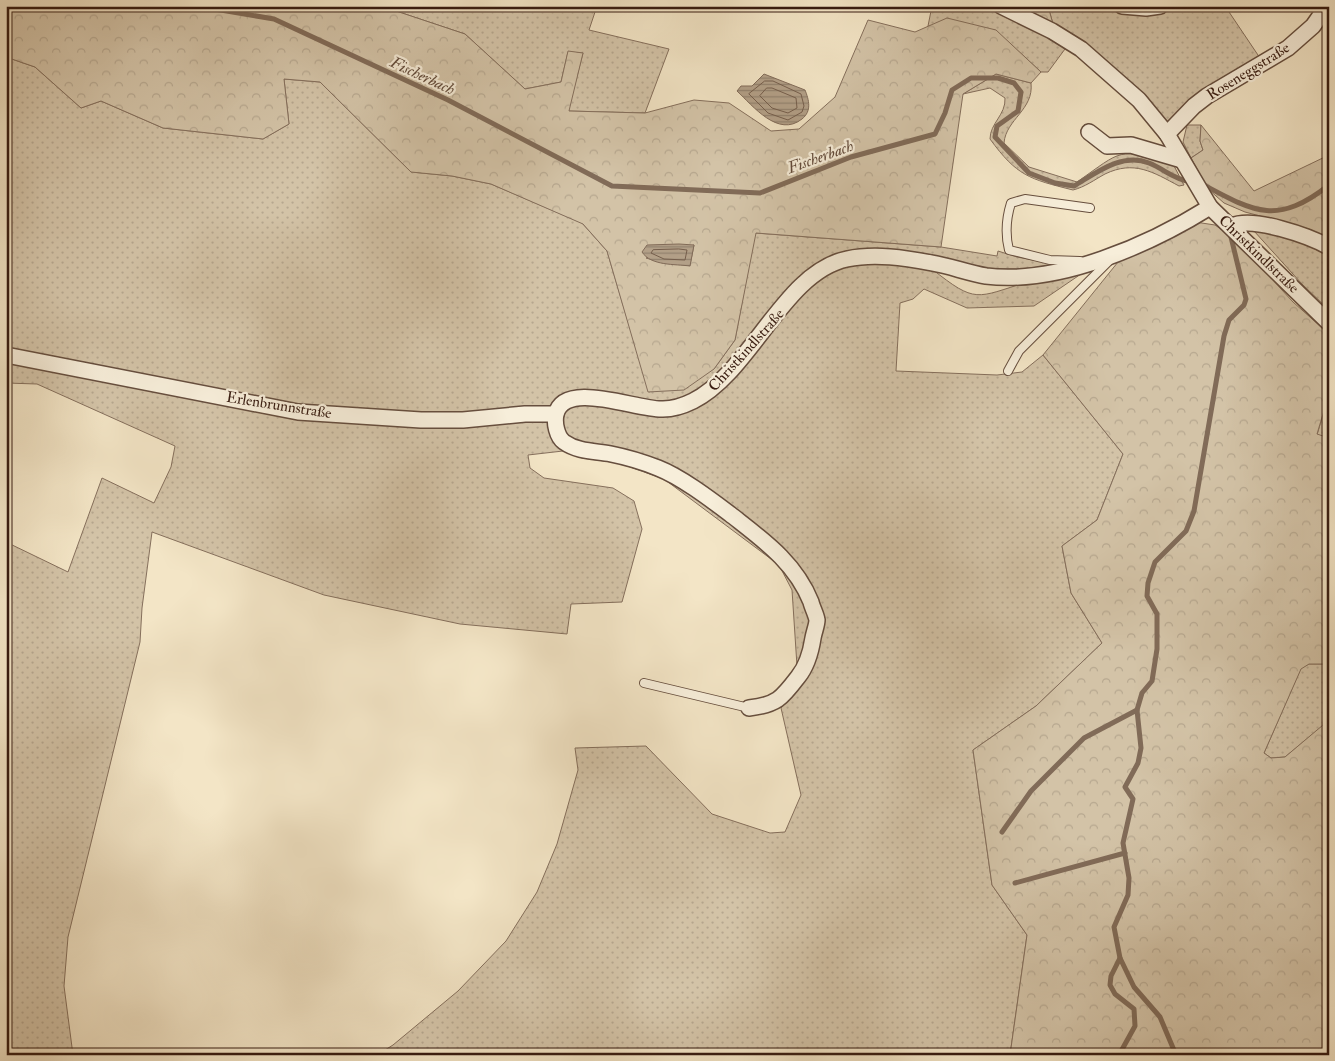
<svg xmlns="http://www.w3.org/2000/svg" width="1335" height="1061" font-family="'IM FELL Double Pica',serif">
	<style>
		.grass { fill: url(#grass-dots); stroke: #856f5c }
		.forest { fill: url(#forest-crowns); stroke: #856f5c; fill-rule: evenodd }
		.water { fill: url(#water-rules); stroke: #816b58 }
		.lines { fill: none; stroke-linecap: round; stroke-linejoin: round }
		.shore { stroke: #755e4c; stroke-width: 1 }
		.stream { stroke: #816b58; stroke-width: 5 }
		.lane-casing { stroke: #664e3e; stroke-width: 10 }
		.street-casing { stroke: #664e3e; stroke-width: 18 }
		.lane { stroke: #f7eeda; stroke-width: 8 }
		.street { stroke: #f7eeda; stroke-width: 15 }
		.labels { text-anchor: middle; stroke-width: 4.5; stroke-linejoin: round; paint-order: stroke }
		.street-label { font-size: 15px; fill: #371b10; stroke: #f7eeda }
		.water-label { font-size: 16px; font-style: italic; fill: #624a3a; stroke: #f7eeda }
	</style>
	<defs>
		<pattern id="grass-dots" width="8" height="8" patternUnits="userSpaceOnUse" patternTransform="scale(1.25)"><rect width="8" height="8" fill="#d3c3a7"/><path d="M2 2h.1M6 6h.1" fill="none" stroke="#b6a78f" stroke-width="1.8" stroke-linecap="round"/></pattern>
		<pattern id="forest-crowns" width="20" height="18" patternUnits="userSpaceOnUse" patternTransform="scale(1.25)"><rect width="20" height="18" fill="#d3c3a7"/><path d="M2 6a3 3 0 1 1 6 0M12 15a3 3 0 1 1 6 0" fill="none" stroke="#b6a78f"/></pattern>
		<pattern id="water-rules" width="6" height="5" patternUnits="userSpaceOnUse" patternTransform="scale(1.25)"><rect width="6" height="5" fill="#b3a088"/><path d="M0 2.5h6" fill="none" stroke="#92826e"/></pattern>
	</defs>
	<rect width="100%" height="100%" fill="#f3e5c6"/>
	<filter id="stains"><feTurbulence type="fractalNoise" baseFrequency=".004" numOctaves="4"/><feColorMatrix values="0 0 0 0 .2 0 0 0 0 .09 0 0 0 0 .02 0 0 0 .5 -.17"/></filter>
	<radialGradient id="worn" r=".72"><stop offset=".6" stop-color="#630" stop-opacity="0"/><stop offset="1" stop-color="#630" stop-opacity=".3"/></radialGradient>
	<g class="grass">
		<path d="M381,6H597L589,30L669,49L645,113L568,111L583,53L568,52L561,82L525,89L465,34Z"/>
		<path d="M932,6H991L1035,27L1065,49L1048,72H1041L995,30L928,26Z"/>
		<path d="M1048,6H1101L1153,13L1178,6H1225L1262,61L1171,122L1165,121L1148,99L1085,42L1053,24Z"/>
		<path d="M6,57L35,67L81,108L101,101L163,128L263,139L289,124L284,79L320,82L411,172L452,176L491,184L582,223L607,251L649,392L714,369L735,340L755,233L941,247L997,256L998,251L1017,257L1060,265L1019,269H932C976,304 976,298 1027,282C1044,277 1063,276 1081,274L1034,306L967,308L924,289L913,299L900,303L896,371L997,375L1022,372L1043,355L1123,454L1097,520L1062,546L1071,593L1102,643L1036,706L973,750L992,885L1027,935L1010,1055H377L393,1045L458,991L506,941L537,892L557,844L578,770L575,748L646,746L712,814L770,833L785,832L801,795L781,708L803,681L797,666L792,590L779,565L664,479L619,463L582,458L563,451L528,455L530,468L544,478L613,488L634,501L642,529L622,602L571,604L567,634L460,624L324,595L152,532L142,608L140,642L68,937L64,986L73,1055H6V542L68,572L102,478L154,503L171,467L175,446L37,384L6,383Z"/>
		<path d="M996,74L1031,83C1034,110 1006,119 1004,143L1029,167L1077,182C1123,150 1117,147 1173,164L1184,185L1179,186C1153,172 1134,160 1105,174C1094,180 1085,187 1073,190C1029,179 1017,176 990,139C990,123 1006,115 1005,98L990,88L963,94Z"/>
		<path d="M1187,125H1201L1200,141L1203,150L1191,158L1183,142Z"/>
		<path d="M1254,231L1283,235L1329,255V310L1302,284Z"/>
		<path d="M1329,394V438L1317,435Z"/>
		<path d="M1309,664H1329L1326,711L1324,725L1285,757L1271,758L1264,753L1301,668Z"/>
	</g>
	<g class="forest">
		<path d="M6,6H381L465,34L525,89L561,82L568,51L583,53L569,111L645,113L694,100L729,103L771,131L799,129L835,97L868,20L915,32L947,18L996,30L1041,72L1031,83L996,74L963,94L941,247L756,233L735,340L714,369L684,390L648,392L607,251L583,224L491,184L452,176L411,172L320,82L284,79L289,124L263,139L163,128L101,101L81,108L35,67L6,57ZM694,245L690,265L663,263L646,258Z"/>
		<path d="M1013,6H1048L1053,24Z"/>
		<path d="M1201,125L1254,191L1329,155V239L1309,229L1245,212L1224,203L1208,189L1191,158L1203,150L1200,141Z"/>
		<path d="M1195,222L1215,225L1234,238L1293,302L1329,334V394L1317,434L1329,438V664H1309L1301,669L1264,753L1271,758L1285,757L1323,725L1329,679V1055H1010L1027,935L992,885L973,750L1036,706L1102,643L1071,593L1062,546L1097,520L1123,454L1043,355L1118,262Z"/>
	</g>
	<g class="water">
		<path d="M764,74L805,90C809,100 812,111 802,119C778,138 753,106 737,91L741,86H752Z"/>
		<path d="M679,244L694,245L690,266C675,264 651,266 642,252L647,245Z"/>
	</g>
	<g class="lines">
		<g class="shore">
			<path d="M765,81H773L801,94L804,106L802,112L788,120L768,113L749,94Z"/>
			<path d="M767,88H772L796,98L797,108L788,113L772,108L760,96Z"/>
			<path d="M679,249L687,250L685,260L664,259L651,253L653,250Z"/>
		</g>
		<g class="stream">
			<path d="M197,6L274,19L448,100L612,186L760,193L851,157L935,134L945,113L952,90L971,78H998L1014,83L1021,92L1018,111L997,126L995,137L1029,173L1055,183L1074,186C1096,173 1122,152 1149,163C1166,170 1171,178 1191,182"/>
			<path d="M1202,184C1254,212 1277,226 1329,185"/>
			<path d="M1002,832L1031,791L1084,738L1137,710"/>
			<path d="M1015,883L1125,853"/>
			<path d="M1120,958L1134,987L1160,1017L1176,1055"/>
			<path d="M1119,1055L1135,1026L1134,1009L1115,994L1110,985L1111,976L1120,958L1114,927L1128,895L1129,878L1123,843L1133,799L1125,787L1138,763L1141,748L1137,710L1142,693L1152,681L1157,649V614L1147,596L1148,583L1155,562L1186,531L1194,511L1224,336L1229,320L1244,305L1246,299L1230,233"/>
		</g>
		<defs>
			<g id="lane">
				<path d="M1080,261L1050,260L1009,250C1005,234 1006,219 1011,203L1025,199L1090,208"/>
				<path d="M1008,371L1019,351L1111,259"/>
				<path d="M644,683L749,708"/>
			</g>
			<g id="street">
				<path d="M1001,6L1052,31L1081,49L1139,100L1167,134L1210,207L1329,323"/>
				<path d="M1122,6L1146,8L1160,6"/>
				<path d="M1089,132L1107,146L1131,145L1182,160"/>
				<path d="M1167,134L1194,106L1207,96L1288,48L1313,26L1327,6"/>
				<path d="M1232,226C1253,216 1309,236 1329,247"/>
				<path d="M6,355L298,412L421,420H463L525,414H556"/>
				<path d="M749,708C777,705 782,698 798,677C807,666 811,651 813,638C814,632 817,625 817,620C816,614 812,607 811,602C795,562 763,540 730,514C710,499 681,477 658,468C643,462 626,457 611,454C595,451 578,452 564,442C557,437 554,423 556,414C565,379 639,411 663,409C673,409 685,405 693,401C751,372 784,272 847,259C875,253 905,258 932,263C950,266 968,273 986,276C1059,285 1149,245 1210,207"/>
			</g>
		</defs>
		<use href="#lane" class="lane-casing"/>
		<use href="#street" class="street-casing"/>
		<use href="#lane" class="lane"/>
		<use href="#street" class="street"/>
	</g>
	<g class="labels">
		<g class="street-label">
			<text transform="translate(1248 71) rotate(-32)" y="5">Roseneggstraße</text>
			<text transform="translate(1259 254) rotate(44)" y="5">Christkindlstraße</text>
			<text transform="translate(746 350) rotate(-48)" y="5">Christkindlstraße</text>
			<text transform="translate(279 405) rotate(9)" y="5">Erlenbrunnstraße</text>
		</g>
		<g class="water-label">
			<text transform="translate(423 75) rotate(25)" y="6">Fischerbach</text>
			<text transform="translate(820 156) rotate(-20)" y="6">Fischerbach</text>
		</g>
	</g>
	<rect width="1335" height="1061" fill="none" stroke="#f3e5c6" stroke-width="25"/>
	<rect x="8" y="8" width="1320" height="1046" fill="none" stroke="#371b10" stroke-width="2.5"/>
	<rect x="12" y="12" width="1310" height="1036" fill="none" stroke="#371b10"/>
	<rect width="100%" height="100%" filter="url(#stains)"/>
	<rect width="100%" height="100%" fill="url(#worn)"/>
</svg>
